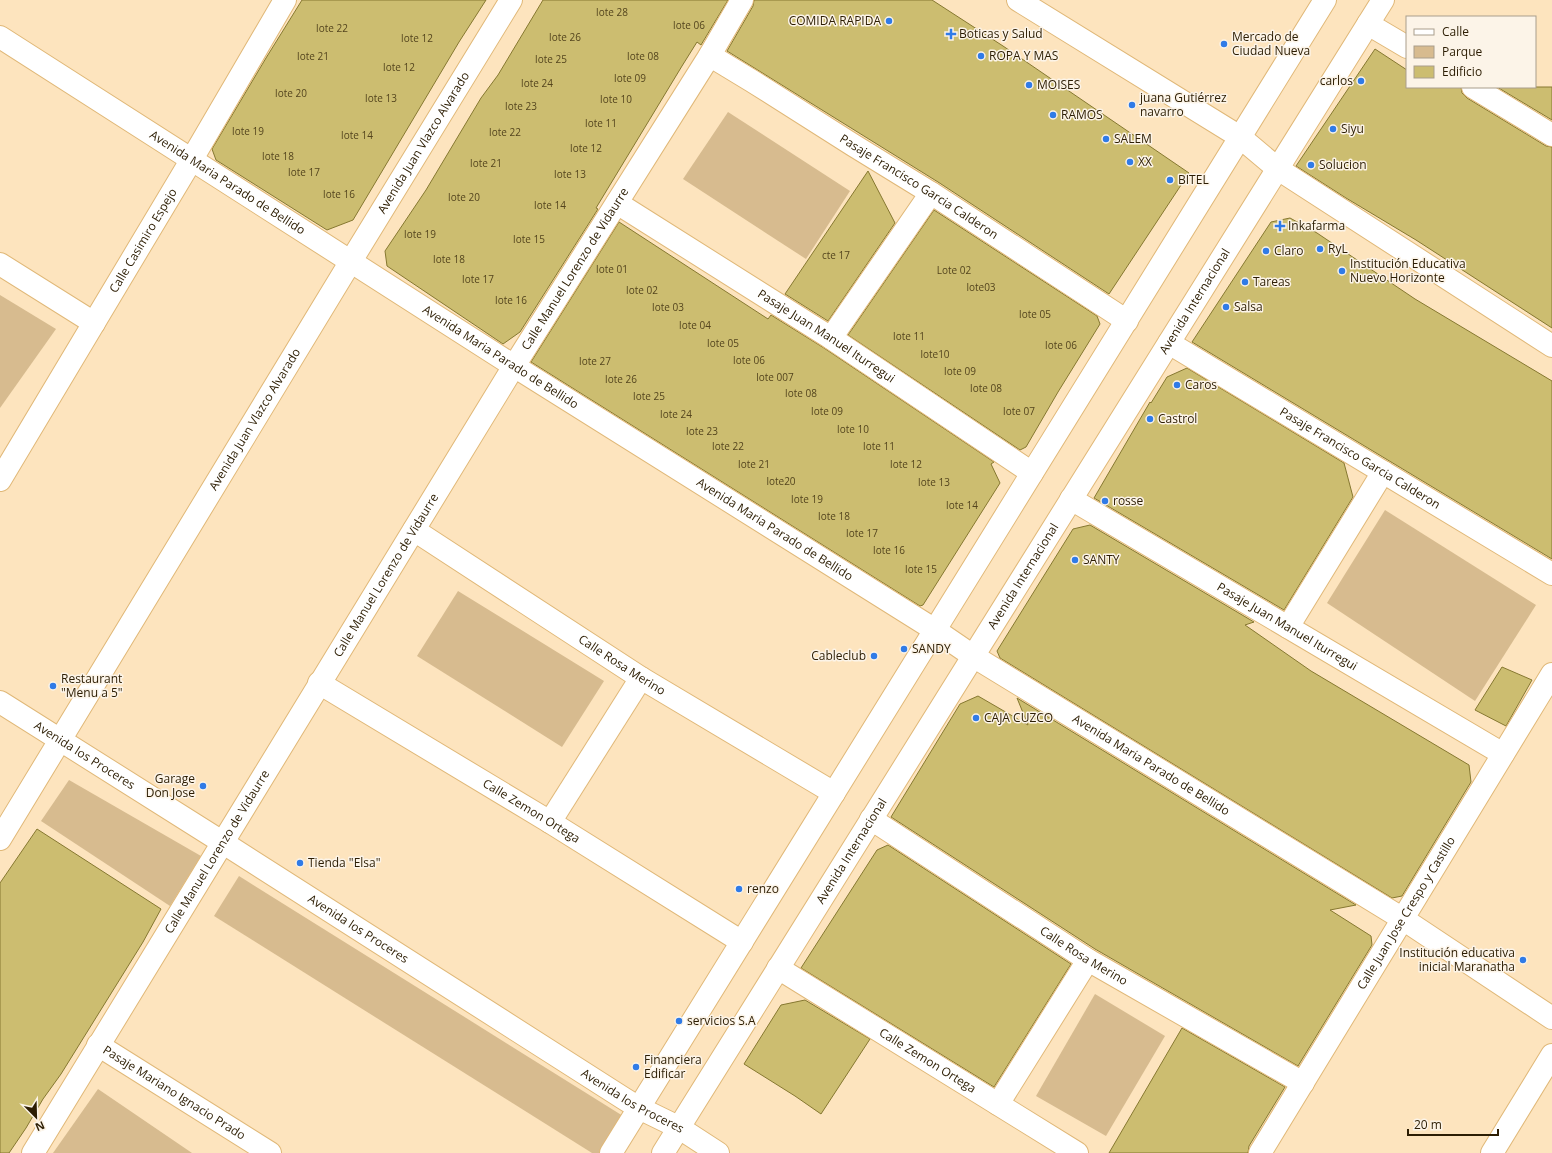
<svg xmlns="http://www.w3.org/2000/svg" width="1552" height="1153" font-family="'Open Sans',sans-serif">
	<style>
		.green { fill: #d7bb8f }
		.building { fill: #ccbd70; stroke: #867830 }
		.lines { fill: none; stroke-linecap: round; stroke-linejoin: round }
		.street-casing { stroke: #e0b878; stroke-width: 24 }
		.secondary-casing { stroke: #e0b878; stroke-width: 24 }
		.street { stroke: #fff; stroke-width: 22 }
		.secondary { stroke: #fff; stroke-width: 22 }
		.poi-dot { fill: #307be7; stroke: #fcf4e8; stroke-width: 1.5 }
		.labels { text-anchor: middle; stroke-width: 3; stroke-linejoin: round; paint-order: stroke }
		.number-label { font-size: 10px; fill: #54451e }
		.poi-label { font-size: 12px; fill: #2c1d03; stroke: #fcf4e8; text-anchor: start }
		.street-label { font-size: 12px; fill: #2c1d03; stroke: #fcf4e8 }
	</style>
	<rect width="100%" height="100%" fill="#fde4be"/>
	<g class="green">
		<path d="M728,112L850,191L806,259L683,179Z"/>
		<path d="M0,295L56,329L0,408Z"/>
		<path d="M1385,510L1536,605L1475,701L1327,603Z"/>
		<path d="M458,591L604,681L562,747L417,656Z"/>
		<path d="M69,780L201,856L170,906L41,821Z"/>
		<path d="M239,876L623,1116L599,1153H592L214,916Z"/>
		<path d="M1095,994L1165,1036L1106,1136L1036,1096Z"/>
		<path d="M98,1089L192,1153H53Z"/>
	</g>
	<g class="building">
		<path d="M302,0H486L459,42L353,220L327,230L216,160L212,149L266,58Z"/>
		<path d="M543,0H728L701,45L697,42L682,66L596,208L598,209L520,332L503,344L387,266L385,251L426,190L481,98L498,75Z"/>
		<path d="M754,0H932L1003,46L1189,173L1109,294L938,182L727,51L753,6Z"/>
		<path d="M1375,49L1407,70V87H1461L1462,93L1467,98L1546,146L1552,147V328L1416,240L1346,198L1296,166Z"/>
		<path d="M1497,87H1552V120Z"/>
		<path d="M868,171L895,223L828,321L785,294Z"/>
		<path d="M934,210L1097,316L1100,324L1058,392L1026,447L1020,450L848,335Z"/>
		<path d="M1290,218L1317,233L1415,299L1552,381V559L1192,342L1271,222Z"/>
		<path d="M619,222L768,319L771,315L824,348L994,462L991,464L1000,483L923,605L920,606L531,362Z"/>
		<path d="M1187,368L1344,463L1353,497L1284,610L1094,498L1150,402L1151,403L1167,377Z"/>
		<path d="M1090,525L1254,622L1245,625L1311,671L1469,765L1471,782L1402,896L1392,898L1000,658L997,651L1073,529Z"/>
		<path d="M1502,667L1532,680L1506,726L1475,710Z"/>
		<path d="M978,696L1028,725L1017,698L1356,905L1330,910L1371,936L1372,945L1298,1066L1095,949L891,817L960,704Z"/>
		<path d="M37,829L161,909L143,942L61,1074L43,1099L26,1128L9,1153H0V883Z"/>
		<path d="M888,845L1071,964L994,1087L801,968L877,850Z"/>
		<path d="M805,1000L870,1039L821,1114L795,1096L744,1064L781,1005Z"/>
		<path d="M1182,1028L1285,1087L1249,1146L1248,1153H1109Z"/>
	</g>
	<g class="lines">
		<defs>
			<g id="street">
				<path d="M1368,24L1407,47"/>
				<path id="s1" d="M0,37L514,366L935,630L973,656L1403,919L1552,1018"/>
				<path id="s2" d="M710,55L719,61L752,81L853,145L931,193L1127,321"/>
				<path d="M1473,87L1552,135"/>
				<path id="s3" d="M617,203L831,338L1032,473"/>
				<path d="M0,264L94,323"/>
				<path d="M831,338L931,193"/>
				<path id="s4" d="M1169,343L1552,574"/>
				<path id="s5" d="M0,480L192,159L285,0"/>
				<path id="s6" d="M1071,499L1503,754"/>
				<path id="s7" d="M414,530L641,678L834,793"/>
				<path d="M1288,627L1383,472"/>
				<path id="s8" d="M319,683L550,822L742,942"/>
				<path id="s9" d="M871,819L1088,960L1303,1083"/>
				<path d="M550,822L641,678"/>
				<path id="s10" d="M0,839L351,261L511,0"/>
				<path id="s11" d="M778,968L1077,1153"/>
				<path id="s12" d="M98,1045L270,1153"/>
				<path d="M998,1104L1088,960"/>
				<path id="s13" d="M33,1153L514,366L710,55L742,0"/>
				<path id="s14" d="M1260,1153L1552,674"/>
				<path d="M1492,1153L1552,1055"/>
			</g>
			<g id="secondary">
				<path d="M1018,0L1240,137L1278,169L1552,346"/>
				<path id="s15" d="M0,702L222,842L623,1098L639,1108L678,1127L718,1153"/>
				<path d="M611,1153L1325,0"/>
				<path id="s16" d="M663,1153L1383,0"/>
			</g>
		</defs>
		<use href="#street" class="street-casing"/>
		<use href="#secondary" class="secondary-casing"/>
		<use href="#street" class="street"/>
		<use href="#secondary" class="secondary"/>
	</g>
	<g class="poi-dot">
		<circle cx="889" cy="21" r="4"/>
		<path d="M949 28h4v4h4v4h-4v4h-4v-4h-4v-4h4z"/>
		<circle cx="1224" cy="44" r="4"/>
		<circle cx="981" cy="56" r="4"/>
		<circle cx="1361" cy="81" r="4"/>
		<circle cx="1029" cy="85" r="4"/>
		<circle cx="1132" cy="105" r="4"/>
		<circle cx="1053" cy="115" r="4"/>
		<circle cx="1333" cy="129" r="4"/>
		<circle cx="1106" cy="139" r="4"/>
		<circle cx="1130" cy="162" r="4"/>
		<circle cx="1311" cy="165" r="4"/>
		<circle cx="1170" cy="180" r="4"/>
		<path d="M1278 220h4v4h4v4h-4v4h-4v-4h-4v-4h4z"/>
		<circle cx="1320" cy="249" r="4"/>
		<circle cx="1266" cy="251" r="4"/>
		<circle cx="1342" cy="271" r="4"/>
		<circle cx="1245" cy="282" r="4"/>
		<circle cx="1226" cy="307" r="4"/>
		<circle cx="1177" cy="385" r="4"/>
		<circle cx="1150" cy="419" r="4"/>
		<circle cx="1105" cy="501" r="4"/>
		<circle cx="1075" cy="560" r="4"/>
		<circle cx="904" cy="649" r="4"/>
		<circle cx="874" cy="656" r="4"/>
		<circle cx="53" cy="686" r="4"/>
		<circle cx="976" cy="718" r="4"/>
		<circle cx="203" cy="786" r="4"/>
		<circle cx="300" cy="863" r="4"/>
		<circle cx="739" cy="889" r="4"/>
		<circle cx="1523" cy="960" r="4"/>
		<circle cx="679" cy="1021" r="4"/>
		<circle cx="636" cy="1067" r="4"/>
	</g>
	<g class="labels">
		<g class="number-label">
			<text x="612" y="16">lote 28</text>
			<text x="689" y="29">lote 06</text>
			<text x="332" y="32">lote 22</text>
			<text x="565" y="41">lote 26</text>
			<text x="417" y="42">lote 12</text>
			<text x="313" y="60">lote 21</text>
			<text x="643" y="60">lote 08</text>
			<text x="551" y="63">lote 25</text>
			<text x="399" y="71">lote 12</text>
			<text x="630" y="82">lote 09</text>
			<text x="537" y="87">lote 24</text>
			<text x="291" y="97">lote 20</text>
			<text x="381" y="102">lote 13</text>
			<text x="616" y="103">lote 10</text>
			<text x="521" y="110">lote 23</text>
			<text x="601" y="127">lote 11</text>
			<text x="248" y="135">lote 19</text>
			<text x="505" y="136">lote 22</text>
			<text x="357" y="139">lote 14</text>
			<text x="586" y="152">lote 12</text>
			<text x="278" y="160">lote 18</text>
			<text x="486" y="167">lote 21</text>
			<text x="304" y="176">lote 17</text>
			<text x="570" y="178">lote 13</text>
			<text x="339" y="198">lote 16</text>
			<text x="464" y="201">lote 20</text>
			<text x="550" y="209">lote 14</text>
			<text x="420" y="238">lote 19</text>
			<text x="529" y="243">lote 15</text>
			<text x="836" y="259">cte 17</text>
			<text x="449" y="263">lote 18</text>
			<text x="612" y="273">lote 01</text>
			<text x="954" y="274">Lote 02</text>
			<text x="478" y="283">lote 17</text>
			<text x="981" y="291">lote03</text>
			<text x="642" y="294">lote 02</text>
			<text x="511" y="304">lote 16</text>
			<text x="668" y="311">lote 03</text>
			<text x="1035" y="318">lote 05</text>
			<text x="695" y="329">lote 04</text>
			<text x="909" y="340">lote 11</text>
			<text x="723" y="347">lote 05</text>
			<text x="1061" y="349">lote 06</text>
			<text x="935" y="358">lote10</text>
			<text x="749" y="364">lote 06</text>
			<text x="595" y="365">lote 27</text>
			<text x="960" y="375">lote 09</text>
			<text x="775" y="381">lote 007</text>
			<text x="621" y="383">lote 26</text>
			<text x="986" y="392">lote 08</text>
			<text x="801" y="397">lote 08</text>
			<text x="649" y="400">lote 25</text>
			<text x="827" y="415">lote 09</text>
			<text x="1019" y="415">lote 07</text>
			<text x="676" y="418">lote 24</text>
			<text x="853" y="433">lote 10</text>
			<text x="702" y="435">lote 23</text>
			<text x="728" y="450">lote 22</text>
			<text x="879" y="450">lote 11</text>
			<text x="754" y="468">lote 21</text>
			<text x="906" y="468">lote 12</text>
			<text x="781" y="485">lote20</text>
			<text x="934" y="486">lote 13</text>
			<text x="807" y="503">lote 19</text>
			<text x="962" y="509">lote 14</text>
			<text x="834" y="520">lote 18</text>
			<text x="862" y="537">lote 17</text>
			<text x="889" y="554">lote 16</text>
			<text x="921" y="573">lote 15</text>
		</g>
		<g class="poi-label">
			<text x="881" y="25" text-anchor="end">COMIDA RAPIDA</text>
			<text x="959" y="38">Boticas y Salud</text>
			<text x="1232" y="41">Mercado de<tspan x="1232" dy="14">Ciudad Nueva</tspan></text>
			<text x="989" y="60">ROPA Y MAS</text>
			<text x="1353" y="85" text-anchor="end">carlos</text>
			<text x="1037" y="89">MOISES</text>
			<text x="1140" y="102">juana Gutiérrez<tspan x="1140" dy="14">navarro</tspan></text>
			<text x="1061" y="119">RAMOS</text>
			<text x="1341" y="133">Siyu</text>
			<text x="1114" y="143">SALEM</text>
			<text x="1138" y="166">XX</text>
			<text x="1319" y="169">Solucion</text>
			<text x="1178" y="184">BITEL</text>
			<text x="1288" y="230">Inkafarma</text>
			<text x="1328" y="253">RyL</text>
			<text x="1274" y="255">Claro</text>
			<text x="1350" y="268">Institución Educativa<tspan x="1350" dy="14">Nuevo Horizonte</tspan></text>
			<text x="1253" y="286">Tareas</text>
			<text x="1234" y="311">Salsa</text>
			<text x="1185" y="389">Caros</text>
			<text x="1158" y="423">Castrol</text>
			<text x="1113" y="505">rosse</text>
			<text x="1083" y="564">SANTY</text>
			<text x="912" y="653">SANDY</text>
			<text x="866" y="660" text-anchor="end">Cableclub</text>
			<text x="61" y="683">Restaurant<tspan x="61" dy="14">"Menu a 5"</tspan></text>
			<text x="984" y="722">CAJA CUZCO</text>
			<text x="195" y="783" text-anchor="end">Garage<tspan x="195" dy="14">Don Jose</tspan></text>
			<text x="308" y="867">Tienda "Elsa"</text>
			<text x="747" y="893">renzo</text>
			<text x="1515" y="957" text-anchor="end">Institución educativa<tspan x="1515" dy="14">inicial Maranatha</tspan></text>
			<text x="687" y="1025">servicios S.A</text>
			<text x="644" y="1064">Financiera<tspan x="644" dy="14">Edificar</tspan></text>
		</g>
		<g class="street-label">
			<text dy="4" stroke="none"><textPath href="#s10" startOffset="815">Avenida Juan Vlazco Alvarado</textPath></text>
			<text dy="4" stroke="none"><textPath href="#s1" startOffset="270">Avenida Maria Parado de Bellido</textPath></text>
			<text dy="4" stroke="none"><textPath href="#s2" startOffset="247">Pasaje Francisco Garcia Calderon</textPath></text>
			<text dy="4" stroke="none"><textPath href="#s5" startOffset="279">Calle Casimiro Espejo</textPath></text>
			<text dy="4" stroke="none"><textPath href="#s13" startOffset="1037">Calle Manuel Lorenzo de Vidaurre</textPath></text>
			<text dy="4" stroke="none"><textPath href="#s16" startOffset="1004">Avenida Internacional</textPath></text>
			<text dy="4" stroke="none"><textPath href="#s3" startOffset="248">Pasaje Juan Manuel Iturregui</textPath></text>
			<text dy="4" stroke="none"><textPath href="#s1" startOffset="594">Avenida Maria Parado de Bellido</textPath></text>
			<text dy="4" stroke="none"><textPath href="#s10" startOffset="491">Avenida Juan Vlazco Alvarado</textPath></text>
			<text dy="4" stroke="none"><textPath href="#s4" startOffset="223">Pasaje Francisco Garcia Calderon</textPath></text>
			<text dy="4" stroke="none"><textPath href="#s1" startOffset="918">Avenida Maria Parado de Bellido</textPath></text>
			<text dy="4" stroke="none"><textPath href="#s13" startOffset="677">Calle Manuel Lorenzo de Vidaurre</textPath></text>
			<text dy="4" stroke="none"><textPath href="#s16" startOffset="680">Avenida Internacional</textPath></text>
			<text dy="4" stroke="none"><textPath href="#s6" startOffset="251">Pasaje Juan Manuel Iturregui</textPath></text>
			<text dy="4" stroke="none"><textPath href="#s7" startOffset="248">Calle Rosa Merino</textPath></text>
			<text dy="4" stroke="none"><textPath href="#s15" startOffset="100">Avenida los Proceres</textPath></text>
			<text dy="4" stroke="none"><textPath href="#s1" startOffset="1362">Avenida Maria Parado de Bellido</textPath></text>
			<text dy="4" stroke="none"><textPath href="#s8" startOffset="248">Calle Zemon Ortega</textPath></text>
			<text dy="4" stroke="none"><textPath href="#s16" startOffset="356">Avenida Internacional</textPath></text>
			<text dy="4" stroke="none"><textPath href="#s13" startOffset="353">Calle Manuel Lorenzo de Vidaurre</textPath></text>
			<text dy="4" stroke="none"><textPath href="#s14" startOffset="281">Calle Juan Jose Crespo y Castillo</textPath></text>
			<text dy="4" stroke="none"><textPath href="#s15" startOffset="424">Avenida los Proceres</textPath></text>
			<text dy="4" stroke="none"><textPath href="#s9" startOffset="253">Calle Rosa Merino</textPath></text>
			<text dy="4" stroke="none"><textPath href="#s11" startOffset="176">Calle Zemon Ortega</textPath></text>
			<text dy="4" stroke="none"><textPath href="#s12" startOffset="90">Pasaje Mariano Ignacio Prado</textPath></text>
			<text dy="4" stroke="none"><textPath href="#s15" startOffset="748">Avenida los Proceres</textPath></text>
		</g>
	</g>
	<rect x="1406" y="16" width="130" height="72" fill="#fcf4e8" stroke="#a99e8c"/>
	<rect x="1414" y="29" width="20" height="6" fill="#ffffff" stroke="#a99e8c"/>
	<text x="1442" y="36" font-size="12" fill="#2c1d03">Calle</text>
	<rect x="1414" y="46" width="20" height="12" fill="#d7bb8f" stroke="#a99e8c"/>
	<text x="1442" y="56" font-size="12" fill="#2c1d03">Parque</text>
	<rect x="1414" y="66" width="20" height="12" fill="#ccbd70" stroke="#a99e8c"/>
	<text x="1442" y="76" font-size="12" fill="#2c1d03">Edificio</text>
	<g transform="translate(36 1117) rotate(157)" stroke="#fcf4e8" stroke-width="3" paint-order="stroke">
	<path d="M0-3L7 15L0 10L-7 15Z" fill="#2c1d03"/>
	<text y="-6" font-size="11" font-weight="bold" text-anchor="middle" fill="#2c1d03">N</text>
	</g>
	<path d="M1408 1129v6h90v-6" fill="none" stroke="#2c1d03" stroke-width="2"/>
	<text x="1414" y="1129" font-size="12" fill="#2c1d03" stroke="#fcf4e8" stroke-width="3" paint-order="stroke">20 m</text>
</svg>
